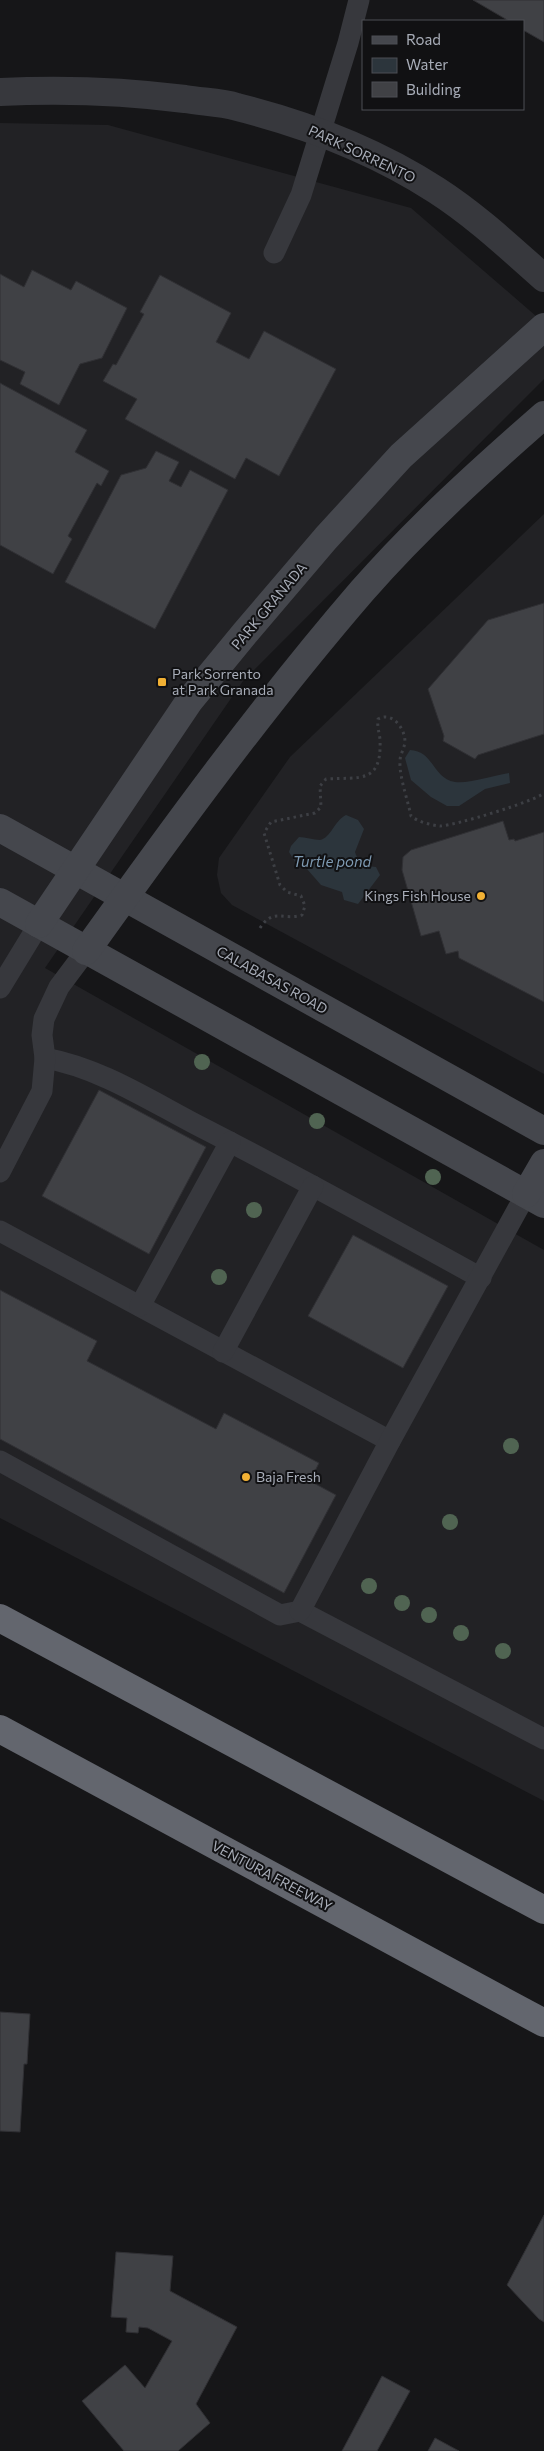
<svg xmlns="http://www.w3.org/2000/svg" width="544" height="2451" font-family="Commissioner,sans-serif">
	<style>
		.built { fill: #222225 }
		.water { fill: #2c353c }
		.building { fill: #404145; stroke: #303034 }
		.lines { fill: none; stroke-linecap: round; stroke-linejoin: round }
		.path { stroke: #3d3f44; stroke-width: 3; stroke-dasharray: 2.5 4; stroke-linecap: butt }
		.lane { stroke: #37383d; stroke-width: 21 }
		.street { stroke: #37383d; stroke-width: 28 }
		.secondary { stroke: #45474d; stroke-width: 28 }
		.highway { stroke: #63666e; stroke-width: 28 }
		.tree { fill: #506452 }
		.poi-dot { fill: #f2b134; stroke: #111113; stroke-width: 2 }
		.labels { text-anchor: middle; stroke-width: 4; stroke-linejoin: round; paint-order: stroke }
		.street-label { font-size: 14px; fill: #a8adb8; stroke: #111113 }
		.poi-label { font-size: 14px; fill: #a8adb8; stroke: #111113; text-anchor: start }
		.water-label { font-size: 15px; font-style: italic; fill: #7f9bb3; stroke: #111113 }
	</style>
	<rect width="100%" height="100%" fill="#161618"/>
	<g class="built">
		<path d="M0,123L108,125L411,208L544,323V379L243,681L45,968L544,1250V1801L0,1518Z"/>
		<path d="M544,514V1074L232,905L221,893L217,875L219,858L290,757Z"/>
	</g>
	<g class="water">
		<path d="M410,750C434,751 433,779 455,782C469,784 495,775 509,773L510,783L485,789L459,806H447L431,797L411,780L405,758Z"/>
		<path d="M346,815L358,820L364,829L355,852C359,864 364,866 376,867L380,875L358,904L344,900L342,892L321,885L307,869L297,865L289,852L291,846L299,837C305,837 314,840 320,840C331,838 334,821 346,815Z"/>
	</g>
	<g class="building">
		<path d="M473,0H544V42L523,30V21H509Z"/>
		<path d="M32,270L71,290L76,281L127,308L102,358L80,364L59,405L20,384L25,372L0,360V274L24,287Z"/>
		<path d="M160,275L231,313L216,342L249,359L264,331L336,369L279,476L246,458L235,479L125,419L137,399L103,381L113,364L116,365L144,314L140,312Z"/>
		<path d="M0,383L87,430L75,452L109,471L101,486L97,483L68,536L72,539L53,574L0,545Z"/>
		<path d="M156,451L179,462L169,481L181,487L190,470L228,490L155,629L65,582L121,475L146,468Z"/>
		<path d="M544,603V734L478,755L475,759L443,741L444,736L428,689L488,620Z"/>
		<path d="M503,821L509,840L514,839L515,841L544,832V1002L459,958L458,951L446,954L439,931L421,936L402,870L403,857L411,850Z"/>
		<path d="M99,1090L206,1147L149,1254L42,1196Z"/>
		<path d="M353,1235L448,1286L403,1368L308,1316Z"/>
		<path d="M0,1290L97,1341L87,1361L216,1429L224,1413L319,1463L310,1481L336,1495L284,1593L0,1439Z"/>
		<path d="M0,2012L30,2014L27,2064H24L20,2132L0,2131Z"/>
		<path d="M544,2215V2322L539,2319L507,2285Z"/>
		<path d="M116,2252L173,2256L170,2291L237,2327L196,2404L210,2423L178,2451H124L82,2401L125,2365L145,2388L172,2341L148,2328L139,2327L138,2333L126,2332L127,2318L111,2317Z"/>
		<path d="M382,2376L410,2391L377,2451H342Z"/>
		<path d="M435,2438L459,2451H428Z"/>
	</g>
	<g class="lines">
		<path class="path" d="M260,928C274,907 283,921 302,915L305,906L301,896L287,892L280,885L264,833L271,822L315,813L321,807L320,786L326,779C361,777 382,784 380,739C379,732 377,726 378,719C392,711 405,728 405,742C404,749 400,755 400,761C399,776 408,801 411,816C418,822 431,825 440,826C453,826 536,801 544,793"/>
		<g class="lane">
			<path d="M274,253L301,195L348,43L359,0"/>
			<path d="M0,988L39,924"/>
			<path d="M45,1058C100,1068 149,1100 197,1125C293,1174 387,1226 481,1278"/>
			<path d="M0,1172L42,1091L45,1058L42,1035L44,1019L59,987L86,951"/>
			<path d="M0,1231L390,1441"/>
			<path d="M140,1306L230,1142"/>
			<path d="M223,1352L313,1186"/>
			<path d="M0,1461L280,1615L300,1611L544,1739"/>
			<path d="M300,1611L390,1441L526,1194"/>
		</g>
		<path class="street" d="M0,92C62,89 123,91 185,99C202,102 221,102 237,107C305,124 376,151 436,190C475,215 509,247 544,278"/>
		<g class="secondary">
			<path d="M0,828L544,1131"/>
			<path d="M0,902L544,1204"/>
			<path d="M39,924L190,700L245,633L326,538L401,456L544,327"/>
			<path d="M86,951C174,828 263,706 362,591C418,527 480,471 544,415"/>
			<path d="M526,1194L544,1163"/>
		</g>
		<g class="highway">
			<path d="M0,1618L544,1910"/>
			<path d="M0,1729L544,2023"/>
		</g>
	</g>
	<g class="tree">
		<circle cx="202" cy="1062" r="8"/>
		<circle cx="317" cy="1121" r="8"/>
		<circle cx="433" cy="1177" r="8"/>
		<circle cx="254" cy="1210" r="8"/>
		<circle cx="219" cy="1277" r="8"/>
		<circle cx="511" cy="1446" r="8"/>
		<circle cx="450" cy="1522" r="8"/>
		<circle cx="369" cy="1586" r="8"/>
		<circle cx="402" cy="1603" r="8"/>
		<circle cx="429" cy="1615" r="8"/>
		<circle cx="461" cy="1633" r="8"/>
		<circle cx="503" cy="1651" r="8"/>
	</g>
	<g class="poi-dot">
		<rect x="157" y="677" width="10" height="10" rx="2.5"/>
		<circle cx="481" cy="896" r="5"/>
		<circle cx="246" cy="1477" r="5"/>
	</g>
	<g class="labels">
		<g class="street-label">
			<text transform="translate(362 154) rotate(25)" y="5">PARK SORRENTO</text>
			<text transform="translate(269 606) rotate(-50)" y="5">PARK GRANADA</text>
			<text transform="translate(272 980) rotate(29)" y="5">CALABASAS ROAD</text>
			<text transform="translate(272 1876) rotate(28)" y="5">VENTURA FREEWAY</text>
		</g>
		<g class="poi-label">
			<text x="172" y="679">Park Sorrento<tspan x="172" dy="16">at Park Granada</tspan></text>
			<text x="471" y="901" text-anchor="end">Kings Fish House</text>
			<text x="256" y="1482">Baja Fresh</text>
		</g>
		<g class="water-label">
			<text x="332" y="867">Turtle pond</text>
		</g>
	</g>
	<rect x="362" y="20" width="162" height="90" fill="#111113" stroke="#4d4f55"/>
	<rect x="372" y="36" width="25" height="8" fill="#45474d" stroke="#4d4f55"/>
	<text x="406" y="45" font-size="15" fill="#a8adb8">Road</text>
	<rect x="372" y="58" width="25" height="15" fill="#2c353c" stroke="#4d4f55"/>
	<text x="406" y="70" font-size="15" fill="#a8adb8">Water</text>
	<rect x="372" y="82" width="25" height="15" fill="#404145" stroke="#4d4f55"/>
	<text x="406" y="95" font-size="15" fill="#a8adb8">Building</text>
</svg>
